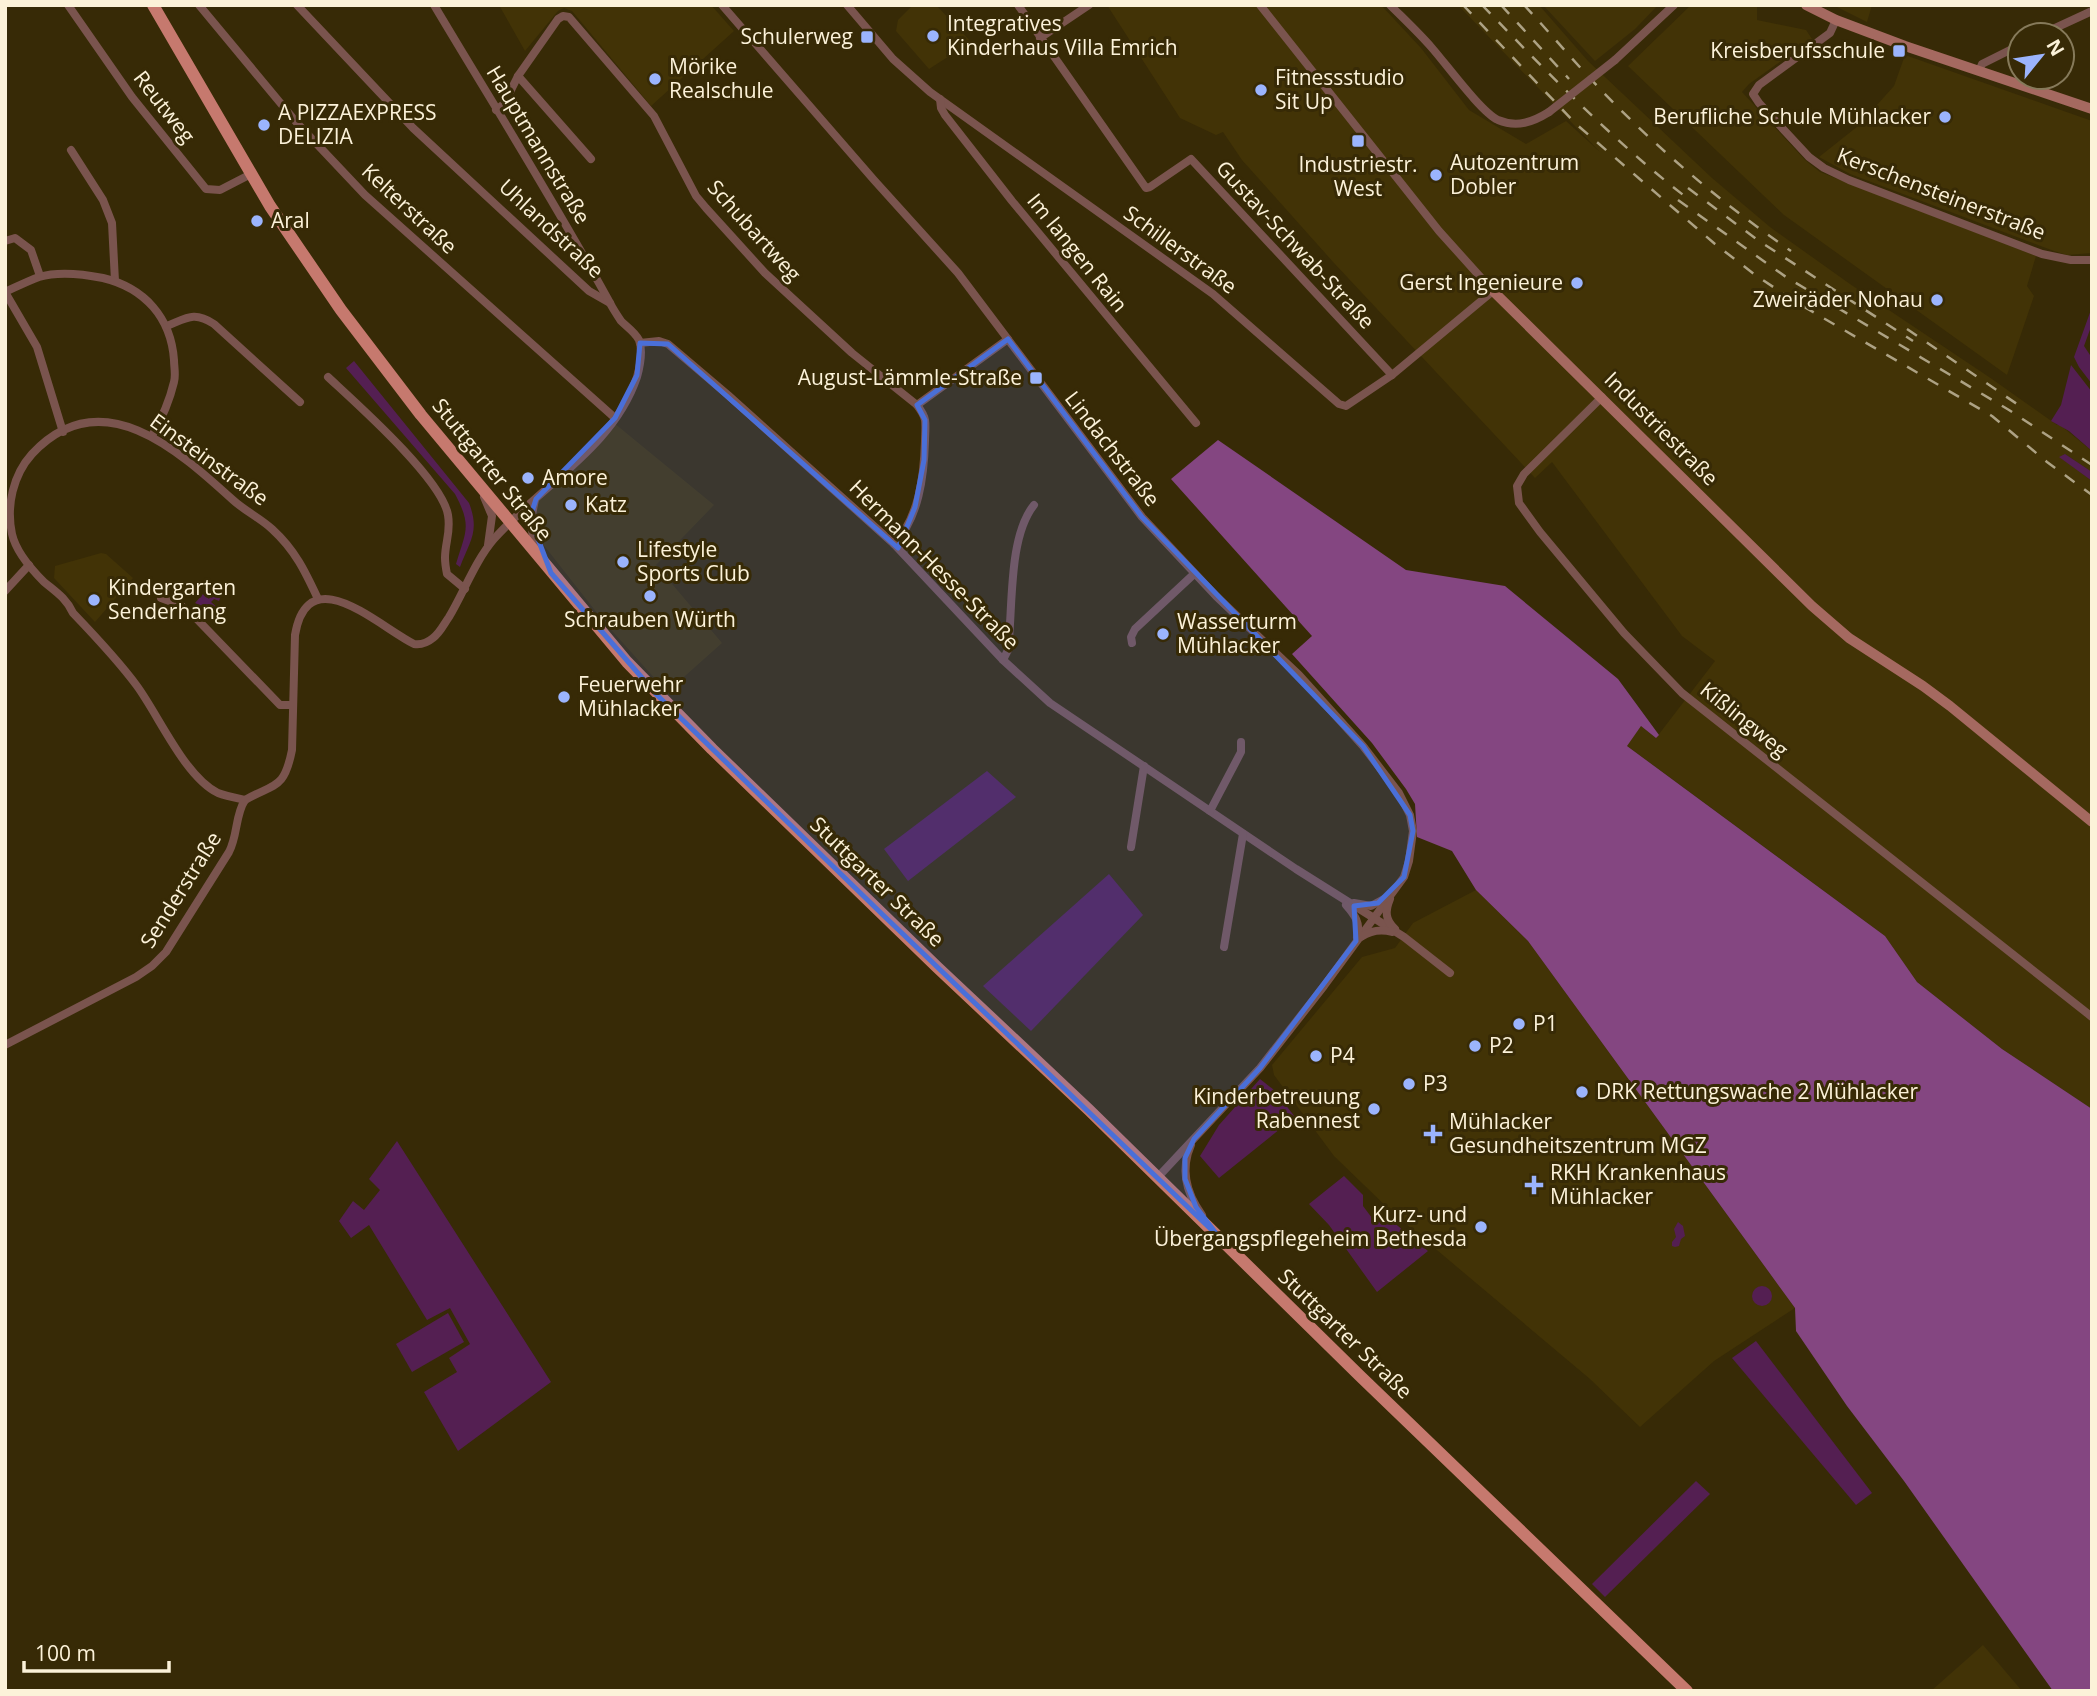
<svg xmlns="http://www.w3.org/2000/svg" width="2097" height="1696" font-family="'Open Sans',sans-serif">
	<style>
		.built { fill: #423306 }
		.green { fill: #541f52 }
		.forest { fill: #844681 }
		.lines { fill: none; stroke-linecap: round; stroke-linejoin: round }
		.street { stroke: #7a544e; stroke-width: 8 }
		.secondary { stroke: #a56960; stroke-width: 10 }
		.primary { stroke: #c6796e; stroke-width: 12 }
		.rail { stroke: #ada284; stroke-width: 2.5; stroke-dasharray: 12 12; stroke-linecap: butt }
		.street-bridge { stroke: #7a544e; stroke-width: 8 }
		.marked { fill: #4a6fd8; fill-opacity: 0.2; stroke: #4a6fd8; stroke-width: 5; stroke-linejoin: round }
		.poi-dot { fill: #9bb4fd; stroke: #372a06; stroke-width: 2.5 }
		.labels { text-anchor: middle; stroke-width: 6; stroke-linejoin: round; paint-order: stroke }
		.poi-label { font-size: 21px; fill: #fcf2d9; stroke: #372a06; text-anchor: start }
		.street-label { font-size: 21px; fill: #fcf2d9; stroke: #372a06 }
	</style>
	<rect width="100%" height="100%" fill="#372a06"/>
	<g class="built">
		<path d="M499,5H711L734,31L651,106L572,11L564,8L558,11L525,51Z"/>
		<path d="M913,5H936L971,42L929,69L896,31L898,20Z"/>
		<path d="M1107,5H1381L1421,48L1469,110L1526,144L1566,121L1600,152L1458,5H1539L1588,61L1712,178L1770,227L1850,284L1992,379L2057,425H2060L2092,451V472L2065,454L2060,457L2092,481V1109L2002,1049L1917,982L1885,936L1626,745L1641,726L1656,738L1715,661L1682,636L1552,462L1535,478L1334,263L1242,160L1223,132L1216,135L1180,118Z"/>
		<path d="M1543,5H1658L1635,29L1595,61Z"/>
		<path d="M1691,5H1757V20L1806,30L1812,39L1749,84L1742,92L1805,160L1820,172L2036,256L2027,286L2034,296L2007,375L1784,215L1628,66Z"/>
		<path d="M1833,5H1872L1867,22Z"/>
		<path d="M1905,55L2092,121V253L2067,255L2054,251L1850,174L1819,157L1858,126L1894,86Z"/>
		<path d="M614,423L714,505L656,565L722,643L667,692L605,623L520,515Z"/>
		<path d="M101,553L106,554L133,578L95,622L54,578L55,566Z"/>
		<path d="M1476,890L1528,941L1795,1308L1714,1361L1640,1427L1590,1379L1393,1213L1334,1156L1274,1075L1272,1065L1362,957L1395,948L1413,923Z"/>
		<path d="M1983,1645L2022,1691H1931Z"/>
	</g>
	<g class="green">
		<path d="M2092,307V324L2084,346L2092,358V384L2079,367L2074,357Z"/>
		<path d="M354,361L469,503C480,531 470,541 460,567L456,564C466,531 472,526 455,494L346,368Z"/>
		<path d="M2071,365L2092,392V451L2069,431L2051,421L2061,405Z"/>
		<path d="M2065,454L2092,472V481L2059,457Z"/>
		<path d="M215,587L223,591L219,601L214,599L211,602L225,614L221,619C211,614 206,607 195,603L203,594L209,599Z"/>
		<path d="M987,771L1016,797L908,881L884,849Z"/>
		<path d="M1109,874L1143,915L1031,1031L983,986Z"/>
		<path d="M1260,1079L1274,1090L1295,1117L1219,1178L1200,1156L1219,1125Z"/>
		<path d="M397,1141L551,1382L458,1451L424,1392L457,1372L449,1358L470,1344L450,1308L427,1320L369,1225L351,1238L339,1221L353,1201L364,1210L380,1190L369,1179Z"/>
		<path d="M1344,1176L1363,1195V1206L1375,1222L1386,1216L1428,1251L1377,1292L1329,1225L1309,1204Z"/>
		<path d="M1678,1222L1683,1226L1685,1236L1681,1239L1679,1246L1675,1247L1672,1246V1242L1676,1237L1674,1229Z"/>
		<circle cx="1762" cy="1296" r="10"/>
		<path d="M448,1313L464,1342L412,1372L396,1344Z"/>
		<path d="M1756,1341L1872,1493L1856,1505L1732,1358Z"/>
		<path d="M1696,1481L1710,1494L1605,1597L1592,1584Z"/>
	</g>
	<path class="forest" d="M1218,440L1406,570L1505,586L1618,679L1659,735L1656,738L1641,726L1627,746L1885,936L1917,982L2002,1049L2092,1109V1691H2053L1904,1481L1847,1406L1796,1331L1795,1308L1528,941L1476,890L1452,851L1417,837L1415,804L1406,789L1372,743L1292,654L1312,636L1171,479Z"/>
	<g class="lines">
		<g class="street">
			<path d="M68,5L132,97L206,189L220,190L251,174"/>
			<path d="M199,5L297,123L365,195L615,418"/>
			<path d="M297,5L413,128L589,291L610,303"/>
			<path d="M722,5L874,180L958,273L1142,517L1216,596L1299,675L1363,746L1399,793L1410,815L1413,831L1409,861L1404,877L1324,986L1260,1068L1158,1177"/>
			<path d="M847,5L893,59L930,92L1213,294L1339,404L1346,406L1392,375L1493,291L1439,231L1260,5"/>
			<path d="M1018,5L1146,188L1150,187L1191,159L1392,375"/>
			<path d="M1390,5C1404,19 1419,33 1432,48C1447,65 1481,112 1498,120C1517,128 1533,122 1549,112"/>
			<path d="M1836,20L1830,33L1759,85L1753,94L1759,103L1809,157L1824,168L1849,180L2042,254L2071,260H2092"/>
			<path d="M2040,35L2092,11"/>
			<path d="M1040,38L1089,5"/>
			<path d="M1615,60L1674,5"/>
			<path d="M1979,71L1982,64L2020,45"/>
			<path d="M518,76L591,159"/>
			<path d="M940,99L941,108L945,115L1012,201L1196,423"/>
			<path d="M496,110L504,104L518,76L558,19L563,16L569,17L654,116L696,196L706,208L765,273L852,353L917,405"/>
			<path d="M71,150L103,200L112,223L115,281"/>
			<path d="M5,241L15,238L31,250L40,276"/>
			<path d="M5,292C16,287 28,281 39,277C59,271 83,274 103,278C145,288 171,318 174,360C174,367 176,375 174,382C170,399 161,420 152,436"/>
			<path d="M5,292L37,347L63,432"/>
			<path d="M167,326C187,318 194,311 214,324L300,402"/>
			<path d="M640,343L659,341L668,344L728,395L894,544L1003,660L1050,703L1296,869L1404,937L1450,973"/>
			<path d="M328,377C357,404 442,479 448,515C451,533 445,542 445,558C445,563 446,569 447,574L465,589"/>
			<path d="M1602,397L1524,474L1517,486L1519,503L1540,532L1624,633L1682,693L2092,1017"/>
			<path d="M484,497L492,516L488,545"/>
			<path d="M535,500C530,521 529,533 540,552"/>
			<path d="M894,544C919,518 924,476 925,441C925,435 926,426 925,420C924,415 920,409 917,405L1008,339"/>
			<path d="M5,591L29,565"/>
			<path d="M161,598L180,605L193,615L280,705H292"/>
			<path d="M1132,643L1131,637L1135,629L1194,574"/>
			<path d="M1003,660L1008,650C1013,609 1008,537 1034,505"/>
			<path d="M245,800C236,798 226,796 218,793C185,777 159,716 137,686C118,660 95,636 73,613C66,598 56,592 44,582C31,569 16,552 12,534C6,506 13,475 32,454C101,380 178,450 233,500C245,511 260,518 272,529C295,550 305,571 318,599"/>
			<path d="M1210,811L1241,752V742"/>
			<path d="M1131,847L1144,766"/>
			<path d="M1390,899C1385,911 1385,920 1395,929"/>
			<path d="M1354,903L1371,906L1384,899"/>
			<path d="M1346,905C1355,915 1361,924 1357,937"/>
			<path d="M1361,937C1370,931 1381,929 1392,932"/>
			<path d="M1224,947L1243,834"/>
			<path d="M5,1045L136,977L152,966L166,952L229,852C238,835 235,815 245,800C275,783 284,790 292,750L295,635C308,558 378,626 414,644C421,645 427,643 433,638C440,633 444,624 449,617C464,592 475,561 494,539C541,485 613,448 637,377C640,366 643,350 639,340C635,332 627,327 621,321C617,315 613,309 610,303C555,202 493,104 434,5"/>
			<path d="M1191,1145C1180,1170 1186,1193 1202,1215"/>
		</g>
		<g class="secondary">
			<path d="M1806,5L1836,20L1905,46L2092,109"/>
			<path d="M1493,291L1812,606L1849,638L1923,686L1950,706L2092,822"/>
		</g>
		<path class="primary" d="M153,5L270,206L341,310L421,415L627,662L712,749L938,968L1089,1110L1360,1376L1687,1691"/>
		<g class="rail">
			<path d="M1463,5L1576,124L1715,244L1754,274L1794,301L1992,416L2047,462L2092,495"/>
			<path d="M1482,5C1549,74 1615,143 1691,201"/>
			<path d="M1501,5L1569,79"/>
			<path d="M1524,5C1551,34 1576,64 1603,92C1660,151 1724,205 1791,251"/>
			<path d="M1688,188L1759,241L1913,341"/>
			<path d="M1678,200L1786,277L2009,410L2092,465"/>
			<path d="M1907,329L2017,404"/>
		</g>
		<path class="street-bridge" d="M1549,112L1615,60"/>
	</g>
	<path class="marked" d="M1008,339L1142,517L1363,746L1410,815L1413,831L1404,877L1378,903L1354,906L1356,941L1260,1068L1194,1139L1185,1158V1179L1196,1207L1218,1236L883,915L657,695L551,573L530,518L536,499L615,418L637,375L640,343L668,344L898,548L915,507L924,460L925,420L917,405Z"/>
	<g class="poi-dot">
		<circle cx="933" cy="36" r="7"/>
		<rect x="860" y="30" width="14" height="14" rx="3.5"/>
		<rect x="1892" y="44" width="14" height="14" rx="3.5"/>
		<circle cx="655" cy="79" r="7"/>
		<circle cx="1261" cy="90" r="7"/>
		<circle cx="1945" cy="117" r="7"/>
		<circle cx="264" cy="125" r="7"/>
		<rect x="1351" y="134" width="14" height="14" rx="3.5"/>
		<circle cx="1436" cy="175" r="7"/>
		<circle cx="257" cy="221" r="7"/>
		<circle cx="1577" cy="283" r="7"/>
		<circle cx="1937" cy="300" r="7"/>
		<rect x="1029" y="371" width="14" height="14" rx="3.5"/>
		<circle cx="528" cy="478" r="7"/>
		<circle cx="571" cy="505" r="7"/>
		<circle cx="623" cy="562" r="7"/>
		<circle cx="650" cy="596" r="7"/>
		<circle cx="94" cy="600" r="7"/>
		<circle cx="1163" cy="634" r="7"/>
		<circle cx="564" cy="697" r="7"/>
		<circle cx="1519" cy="1024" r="7"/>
		<circle cx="1475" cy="1046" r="7"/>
		<circle cx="1316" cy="1056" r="7"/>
		<circle cx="1409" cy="1084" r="7"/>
		<circle cx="1582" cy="1092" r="7"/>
		<circle cx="1374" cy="1109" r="7"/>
		<path d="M1429.5 1123.5h7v7h7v7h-7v7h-7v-7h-7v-7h7z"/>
		<path d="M1530.5 1174.5h7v7h7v7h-7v7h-7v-7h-7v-7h7z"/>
		<circle cx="1481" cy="1227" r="7"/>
	</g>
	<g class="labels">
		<g class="poi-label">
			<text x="947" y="31">Integratives<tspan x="947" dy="24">Kinderhaus Villa Emrich</tspan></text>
			<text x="853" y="44" text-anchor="end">Schulerweg</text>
			<text x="1885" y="58" text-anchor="end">Kreisberufsschule</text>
			<text x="669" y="74">Mörike<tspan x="669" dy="24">Realschule</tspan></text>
			<text x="1275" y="85">Fitnessstudio<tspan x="1275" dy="24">Sit Up</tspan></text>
			<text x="278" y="120">A PIZZAEXPRESS<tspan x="278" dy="24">DELIZIA</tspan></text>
			<text x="1931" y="124" text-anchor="end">Berufliche Schule Mühlacker</text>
			<text x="1450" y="170">Autozentrum<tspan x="1450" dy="24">Dobler</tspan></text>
			<text x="1358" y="172" text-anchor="middle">Industriestr.<tspan x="1358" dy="24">West</tspan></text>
			<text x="271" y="228">Aral</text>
			<text x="1563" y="290" text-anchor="end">Gerst Ingenieure</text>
			<text x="1923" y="307" text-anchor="end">Zweiräder Nohau</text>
			<text x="1022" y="385" text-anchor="end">August-Lämmle-Straße</text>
			<text x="542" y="485">Amore</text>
			<text x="585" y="512">Katz</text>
			<text x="637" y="557">Lifestyle<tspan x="637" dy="24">Sports Club</tspan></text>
			<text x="108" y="595">Kindergarten<tspan x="108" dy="24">Senderhang</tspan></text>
			<text x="650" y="627" text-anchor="middle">Schrauben Würth</text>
			<text x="1177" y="629">Wasserturm<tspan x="1177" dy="24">Mühlacker</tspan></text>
			<text x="578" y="692">Feuerwehr<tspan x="578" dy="24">Mühlacker</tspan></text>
			<text x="1533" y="1031">P1</text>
			<text x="1489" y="1053">P2</text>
			<text x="1330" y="1063">P4</text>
			<text x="1423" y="1091">P3</text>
			<text x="1596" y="1099">DRK Rettungswache 2 Mühlacker</text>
			<text x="1360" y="1104" text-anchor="end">Kinderbetreuung<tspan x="1360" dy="24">Rabennest</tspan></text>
			<text x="1449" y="1129">Mühlacker<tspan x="1449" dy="24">Gesundheitszentrum MGZ</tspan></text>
			<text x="1550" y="1180">RKH Krankenhaus<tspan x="1550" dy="24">Mühlacker</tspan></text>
			<text x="1467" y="1222" text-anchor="end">Kurz- und<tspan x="1467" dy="24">Übergangspflegeheim Bethesda</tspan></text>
		</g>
		<g class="street-label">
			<text transform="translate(164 107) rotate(52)" y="7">Reutweg</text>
			<text transform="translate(538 145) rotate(59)" y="7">Hauptmannstraße</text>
			<text transform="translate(1941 194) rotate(21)" y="7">Kerschensteinerstraße</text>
			<text transform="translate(409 209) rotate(43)" y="7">Kelterstraße</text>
			<text transform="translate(551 229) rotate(43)" y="7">Uhlandstraße</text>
			<text transform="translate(754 231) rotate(48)" y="7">Schubartweg</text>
			<text transform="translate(1295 245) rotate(47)" y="7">Gustav-Schwab-Straße</text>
			<text transform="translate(1180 250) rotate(36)" y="7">Schillerstraße</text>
			<text transform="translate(1077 253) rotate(51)" y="7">Im langen Rain</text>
			<text transform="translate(1661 429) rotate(45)" y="7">Industriestraße</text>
			<text transform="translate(1112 449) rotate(52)" y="7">Lindachstraße</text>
			<text transform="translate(209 460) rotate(36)" y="7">Einsteinstraße</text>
			<text transform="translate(492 470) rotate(51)" y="7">Stuttgarter Straße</text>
			<text transform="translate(934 565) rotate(45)" y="7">Hermann-Hesse-Straße</text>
			<text transform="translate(1744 720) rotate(39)" y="7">Kißlingweg</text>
			<text transform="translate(877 882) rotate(44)" y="7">Stuttgarter Straße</text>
			<text transform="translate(181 890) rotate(-58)" y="7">Senderstraße</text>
			<text transform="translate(1345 1334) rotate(44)" y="7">Stuttgarter Straße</text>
		</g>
	</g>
	<rect width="2097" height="1696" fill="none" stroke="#fcf2d9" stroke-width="14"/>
	<g transform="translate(2041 56) rotate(60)"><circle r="33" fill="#372a06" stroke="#867a5a" stroke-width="2"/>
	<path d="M0-5L12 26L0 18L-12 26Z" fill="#9bb4fd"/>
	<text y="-10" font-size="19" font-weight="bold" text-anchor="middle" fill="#fcf2d9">N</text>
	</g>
	<path d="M24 1661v10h145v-10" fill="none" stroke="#fcf2d9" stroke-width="3.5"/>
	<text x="35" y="1661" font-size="21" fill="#fcf2d9" stroke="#372a06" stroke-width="5" paint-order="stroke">100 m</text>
</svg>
